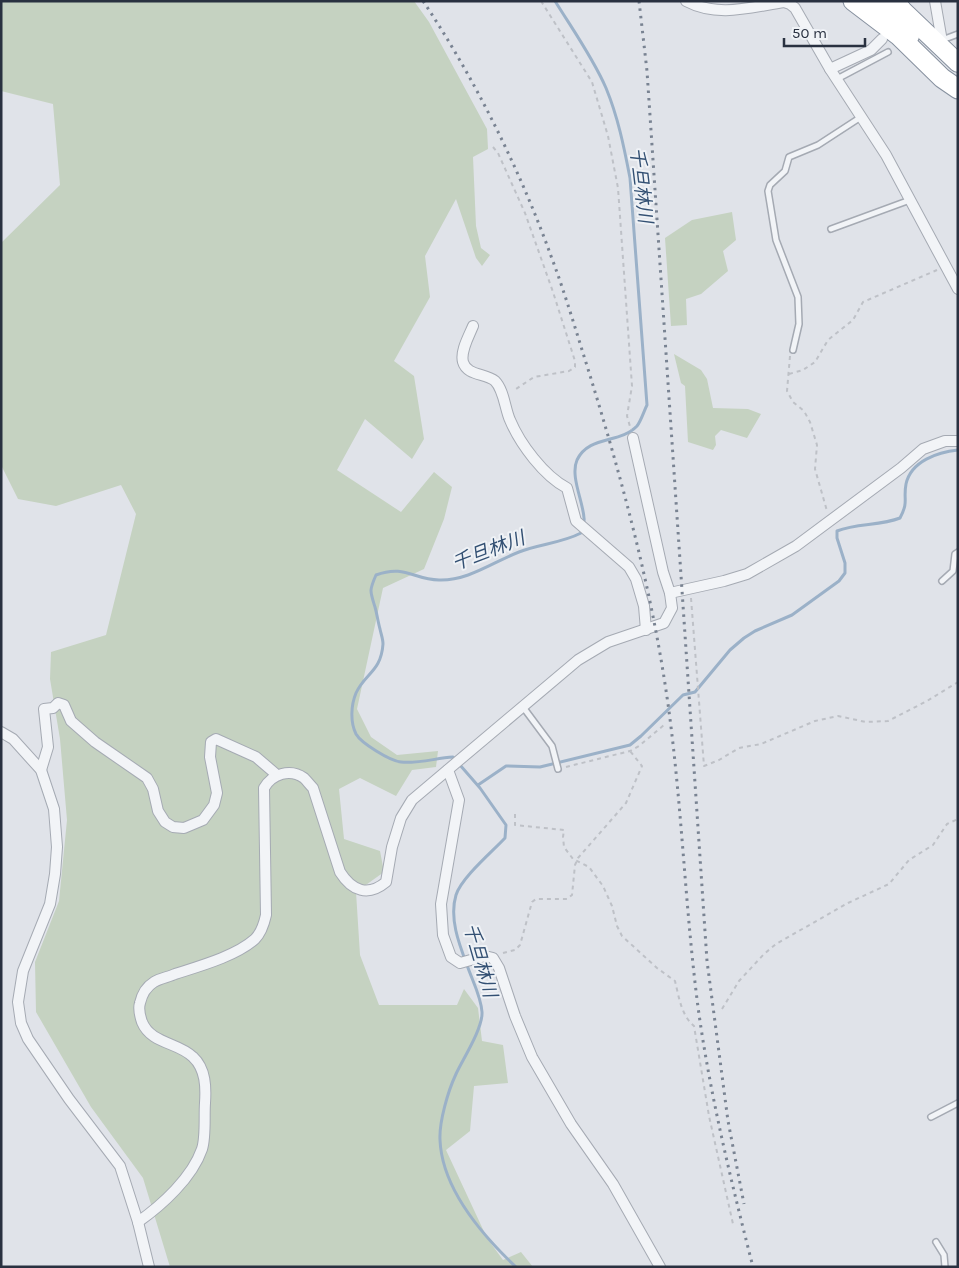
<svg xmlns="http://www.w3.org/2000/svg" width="959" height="1268" font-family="Karla,'Noto Sans JP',sans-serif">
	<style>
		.green { fill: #c5d2c1 }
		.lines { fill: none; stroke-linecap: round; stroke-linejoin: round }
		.stream { stroke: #9bb1c8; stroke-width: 3 }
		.service-casing { stroke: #a5aab3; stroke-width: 8 }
		.minor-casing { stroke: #a5aab3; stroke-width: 12 }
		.trunk-casing { stroke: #87919f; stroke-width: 20 }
		.motorway-casing { stroke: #87919f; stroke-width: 21 }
		.path { stroke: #bec1c7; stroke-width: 2; stroke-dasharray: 4 4; stroke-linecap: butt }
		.service { stroke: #f2f4f7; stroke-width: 5 }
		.minor { stroke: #f2f4f7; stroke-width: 10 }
		.trunk { stroke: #fff; stroke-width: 18 }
		.motorway { stroke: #fff; stroke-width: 19 }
		.rail { stroke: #798392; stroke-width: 3; stroke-dasharray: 2.5 5; stroke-linecap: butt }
		.labels { text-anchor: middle; stroke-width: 4; stroke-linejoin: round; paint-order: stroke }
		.water-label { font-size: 19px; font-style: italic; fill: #335073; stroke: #eff2f6 }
	</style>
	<rect width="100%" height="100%" fill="#e0e3e9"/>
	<g class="green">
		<path d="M1,1H414L429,22L487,129L488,149L473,157L476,226L481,248L490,255L482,266L476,258L456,199L425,256L430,297L394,361L414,376L424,439L412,459L365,419L337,470L401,512L434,472L452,487L444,519L424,569L383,588L357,709L371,737L397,755L438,751L436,767L412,770L396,796L360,778L339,789L344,839L380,851L384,872L356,892L360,955L379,1005H457L464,989L478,1008L482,1041L503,1045L508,1083L474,1086L470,1131L446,1150L487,1238L503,1260L521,1252L533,1267H170L143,1178L91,1107L36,1012L35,962L59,901L67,820L60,739L50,679L51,652L106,635L136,514L121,485L56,506L18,499L1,465V243L60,185L53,104L1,91Z"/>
		<path d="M732,212L736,240L723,251L728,271L701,294L686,299L687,325L671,326L665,238L692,220Z"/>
		<path d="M674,354L701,370L707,379L713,408L748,409L761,414L747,438L721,430L715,436L716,445L713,450L688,442L685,386L681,383Z"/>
	</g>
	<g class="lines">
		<g class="stream">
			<path d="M478,785L506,766L540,767L630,745L641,736L683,695L695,692L730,650L744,638L755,631L792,615L839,581L845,573V563L837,538V531C857,523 880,526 900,518C909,501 903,500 906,484C911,461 938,452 958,450"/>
			<path d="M516,1267C482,1235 442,1189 440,1140C439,1122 448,1091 456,1074C463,1059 483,1028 482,1012C481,996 472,980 467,965C459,944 449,918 456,895C462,877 492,852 505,838L506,825L480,788L453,757C436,758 418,764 401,762C390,761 361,743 356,734C350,722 351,705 356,693C365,673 381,672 383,644C383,639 381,634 380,629C378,622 377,614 375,607C370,591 369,591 376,575C405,564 414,580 439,580C468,581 493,562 519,552C539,544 562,543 581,533C582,528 585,522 584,518C583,501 570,476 577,460C589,435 620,444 637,426C641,421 644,411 647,405L630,178C624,147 618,117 606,88C593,58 573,30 555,1"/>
		</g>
		<defs>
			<g id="service">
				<path d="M942,40L958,34"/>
				<path d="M837,79L888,52"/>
				<path d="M831,229L910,200"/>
				<path d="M793,350L799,324L798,297L776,240L768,191L770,185L785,171L789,157L818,145L861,117"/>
				<path d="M942,581L953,571L955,554L958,552"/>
				<path d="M523,707L552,746L558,769"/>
				<path d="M931,1117L958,1103"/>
				<path d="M936,1242L944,1255L945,1267"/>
			</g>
			<g id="minor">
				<path d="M686,1C718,18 751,7 784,2L790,4L795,8L830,69L886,155L958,289"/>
				<path d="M935,1L943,47"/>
				<path d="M830,69L871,50L882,39"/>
				<path d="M473,326C469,336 460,351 463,362C467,376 486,373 495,381C504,390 505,409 510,420C520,444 544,476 567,488L576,521L629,567L636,579L644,606L646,630"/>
				<path d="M633,438L663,572L670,593"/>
				<path d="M1,732L13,739L41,770L54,809L57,847L55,874L50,904L23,971L18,1002L21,1023L28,1039L69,1099L120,1166L138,1222L149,1267"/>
				<path d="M41,770L48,747L44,709L53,708L58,703L64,705L71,721L95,742L147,778L153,789L158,811L165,822L173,827L184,828L203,820L214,805L217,793L210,757L211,742L216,739L256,757L277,775"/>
				<path d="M448,770L459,800L441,904L443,935L451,957L460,963L485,956L493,958L499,968L515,1016L532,1057L571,1124L613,1184L660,1267"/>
				<path d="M138,1222C162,1205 192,1178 202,1149C206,1137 204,1116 205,1103C206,1088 206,1069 193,1057C178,1042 151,1044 142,1022C140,1016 138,1009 140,1003C142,994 146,987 154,982C160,978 169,977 175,974C200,966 236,956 255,939C261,933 264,924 266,915L264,788C272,774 290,768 304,778C307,781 310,785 313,788L340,872C352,891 368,897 386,882L392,847L401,818L412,800L578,660L608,642L664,623L672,608L670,593L724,581L747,574L796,546L901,468L923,449L945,441H958"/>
			</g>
			<g id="trunk">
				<path d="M873,1L910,36"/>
				<path d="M893,1L958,63"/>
			</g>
			<g id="motorway">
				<path d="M853,1L899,36L942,78L958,89"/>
				<path d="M895,1L901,9"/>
			</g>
		</defs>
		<use href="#service" class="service-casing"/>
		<use href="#minor" class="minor-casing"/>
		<use href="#trunk" class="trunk-casing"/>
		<use href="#motorway" class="motorway-casing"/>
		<g class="path">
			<path d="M541,1L592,82L608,136L618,188L632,386L627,416L631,430"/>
			<path d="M493,147L498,153L525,213L553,292L575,361V367L569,371L534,377L513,391"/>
			<path d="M790,356L787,391L793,402L804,411L810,422L817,445L815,469L827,511"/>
			<path d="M789,374L803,370L815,362L828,340L853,320L863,302L937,270"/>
			<path d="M691,598L704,766L719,760L739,748L761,744L815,721L838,716L866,722L888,721L927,701L958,682"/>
			<path d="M566,767L630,751L639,746L664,725"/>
			<path d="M515,814V825L564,830L563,837L564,847L573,859L589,867L603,886L612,906L617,926L622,936L657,968L675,981C679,997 681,1015 694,1026L709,1116L733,1224"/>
			<path d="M503,953L515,950L520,945L532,902L536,899H567L572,895L575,865L578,858L626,803L642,766L630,751"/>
			<path d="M722,1009L739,981L764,954L776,944L848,903L889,884L909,860L933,845L947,824L958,819"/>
		</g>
		<use href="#service" class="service"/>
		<use href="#minor" class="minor"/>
		<use href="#trunk" class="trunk"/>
		<use href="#motorway" class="motorway"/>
		<g class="rail">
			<path d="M423,1C474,77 520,170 551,256C565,293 576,331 588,369C622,479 652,590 668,704C682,805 685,907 698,1007C710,1095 731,1181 753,1267"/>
			<path d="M639,1L647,71L707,961L728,1121L744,1204"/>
		</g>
	</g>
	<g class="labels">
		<g class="water-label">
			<text transform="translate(642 185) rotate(83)" y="7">千旦林川</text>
			<text transform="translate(488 550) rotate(-21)" y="7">千旦林川</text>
			<text transform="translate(481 960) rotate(74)" y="7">千旦林川</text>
		</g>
	</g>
	<rect width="959" height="1268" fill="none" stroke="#293140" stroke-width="5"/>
	<path d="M784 38v8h81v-8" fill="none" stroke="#293140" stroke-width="2.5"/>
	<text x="792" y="38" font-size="15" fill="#293140" stroke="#eff2f6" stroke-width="4" paint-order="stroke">50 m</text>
</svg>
